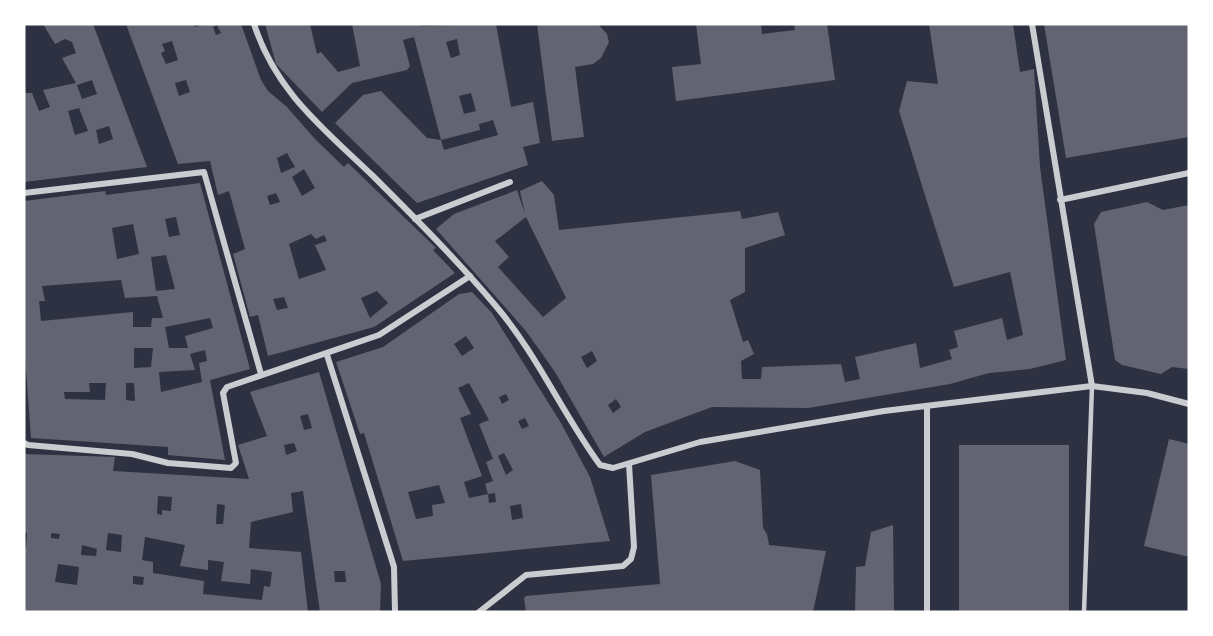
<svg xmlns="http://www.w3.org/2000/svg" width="1213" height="636" font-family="'Roboto Condensed',sans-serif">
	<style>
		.building { fill: #626471; fill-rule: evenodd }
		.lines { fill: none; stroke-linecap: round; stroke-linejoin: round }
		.service { stroke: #caccd0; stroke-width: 4.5 }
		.minor { stroke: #caccd0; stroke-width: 6 }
	</style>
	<rect width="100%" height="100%" fill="#2d3142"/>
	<g class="building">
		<path d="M43,24H93L147,167L24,182V93H32L39,111L50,107L43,90L76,83L62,58L76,53L72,42L65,39L55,44ZM92,80L97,94L82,99L77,85ZM79,108L88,131L75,135L68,111ZM109,126L113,139L99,144L96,130Z"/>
		<path d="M126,24H194L195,27L203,24H241L261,80L268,91L287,107L315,139L344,167L348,163L436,248L433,250L455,273L374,327L268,356L258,315L250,317L233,254L245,249L229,191L218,195L210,161L178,164ZM217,25L221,33L216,35L213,27ZM172,41L178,60L166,64L161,53L165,51L162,44ZM186,80L190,92L179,96L175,83ZM287,153L295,167L281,173L277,158ZM304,169L315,188L302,196L292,177ZM276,193L280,202L270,205L267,196ZM311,234L316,239L324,235L327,241L315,245L326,270L299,279L289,244ZM377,291L388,303L370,318L361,298ZM284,297L288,308L277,310L273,299Z"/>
		<path d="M265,24H310L317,54L321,52L338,72L360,66L352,24H420L421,26L496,24L511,107L533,102L540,143L523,147L528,165L417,203L335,123L363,95L381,91L427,138L441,140L444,150L498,135L493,120L479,124L480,130L441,140L414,37L403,40L410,66L407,70L352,83L322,112L276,64ZM457,39L460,55L451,58L446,42ZM471,93L476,111L464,114L459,96Z"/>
		<path d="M537,24H598L607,34L609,42L601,58L593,64L575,67L584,137L552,141Z"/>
		<path d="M696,24H761L762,34L795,30L794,24H827L835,80L676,101L672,67L701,64Z"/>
		<path d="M929,24H1013L1020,72L1034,69L1040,167L1066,360L1030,369L989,373L950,384L808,408L712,407L645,432L604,457L555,372L526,331L436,229L454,214L517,190L525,214L520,191L542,181L554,195L559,230L740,211L742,219L778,212L785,235L745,248V292L730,300L743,342L748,340L754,354L741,361L742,379H761L762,367L841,364L845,382L860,379L855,357L916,343L920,368L952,359L949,350L958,347L954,331L1002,318L1007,340L1023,335L1010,272L954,287L923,189L899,111L907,81L938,84ZM526,217L566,298L543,317L498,267L509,257L495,241ZM592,351L597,361L587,368L581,357ZM616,399L621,407L613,413L608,405Z"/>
		<path d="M1044,24H1189V137L1066,158Z"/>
		<path d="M200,183L250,369L210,380L225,460L168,455V447L31,438L24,343V201L105,191L106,195ZM176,217L180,235L169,237L165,219ZM133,224L139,254L117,259L112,228ZM166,255L175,289L156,291L151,257ZM121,280L125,298L157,296L163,318H152L151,327H133V312L41,321L39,301H45L42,286ZM210,318L213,328L185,336L188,348H169L165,327ZM134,348H153L151,367L134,368ZM205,350L207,361L199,363L202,382L161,392L159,372L195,370L190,354ZM89,383H106L105,400L65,399L64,392H90ZM126,383H134L135,401L126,400Z"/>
		<path d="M1147,202L1163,210L1189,205V369L1172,367L1161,374L1122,365L1115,360L1094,224L1101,212Z"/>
		<path d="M472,292L492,313L561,423L590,477L610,541L403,561L364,433L360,434L336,362L383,347L459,294ZM466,336L474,348L462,356L454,344ZM469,383L489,420L479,424L493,459L486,462L493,481L485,484L488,494L495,493L496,502L489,503L488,494L469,498L464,482L482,476L460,418L471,414L458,388ZM506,394L509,400L502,404L499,397ZM525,418L529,426L522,429L518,421ZM504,453L513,470L506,475L498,456ZM439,485L445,503L432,505L433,516L416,519L408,492ZM521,504L523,518L512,520L510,506Z"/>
		<path d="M319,372L381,584L380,612H320L303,491L291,493L293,512L251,522L249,548L301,552L308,612H24V548H26L27,533L24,532V454L115,457L113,471L249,479L238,445L267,436L250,392ZM308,414L312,428L304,430L300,416ZM294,443L297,451L286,455L284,445ZM158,496L172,497L171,511L162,510V515L157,514ZM217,504L225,505L223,524H216ZM51,533L60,534L59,539L51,538ZM108,533L122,535L121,552L106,550ZM145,537L185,545L180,566L208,570V560L224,562L221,581L250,584L251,569L272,572L270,587L264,586L262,600L203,594L204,581L153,573V562L142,560ZM82,545L97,549L96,556L81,555ZM58,564L79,567L77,585L55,582ZM334,571H345L346,582H335ZM133,576L144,577L143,585L133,584Z"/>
		<path d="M1169,439L1189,444V557L1144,546Z"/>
		<rect x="959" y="445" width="110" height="167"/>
		<path d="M735,461L760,470L763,528L767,534L769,545L826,551L813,612H526L524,598L526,596L660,584L651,475Z"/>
		<path d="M893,525L894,612H855L856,567L865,566L871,532Z"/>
	</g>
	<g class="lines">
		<path class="service" d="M1084,612L1092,386"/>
		<g class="minor">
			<path d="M254,24C276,92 323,128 373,176C415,218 457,260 495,305C537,354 562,413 600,465L613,468L700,442L884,411L1092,386L1147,393L1189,404"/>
			<path d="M1032,24L1092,386"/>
			<path d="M24,193L204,172L261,374"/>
			<path d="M1060,200L1189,173"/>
			<path d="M415,219L510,182"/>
			<path d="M327,355L394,567L395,612"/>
			<path d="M24,443L28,445L132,454L168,463L231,468L236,463L223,393L227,387L379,335L470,276"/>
			<path d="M479,612L526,575L623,566L631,559L634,547L629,464"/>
			<path d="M927,612V406"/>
		</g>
	</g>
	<rect width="1213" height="636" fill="none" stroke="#ffffff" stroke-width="51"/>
</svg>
